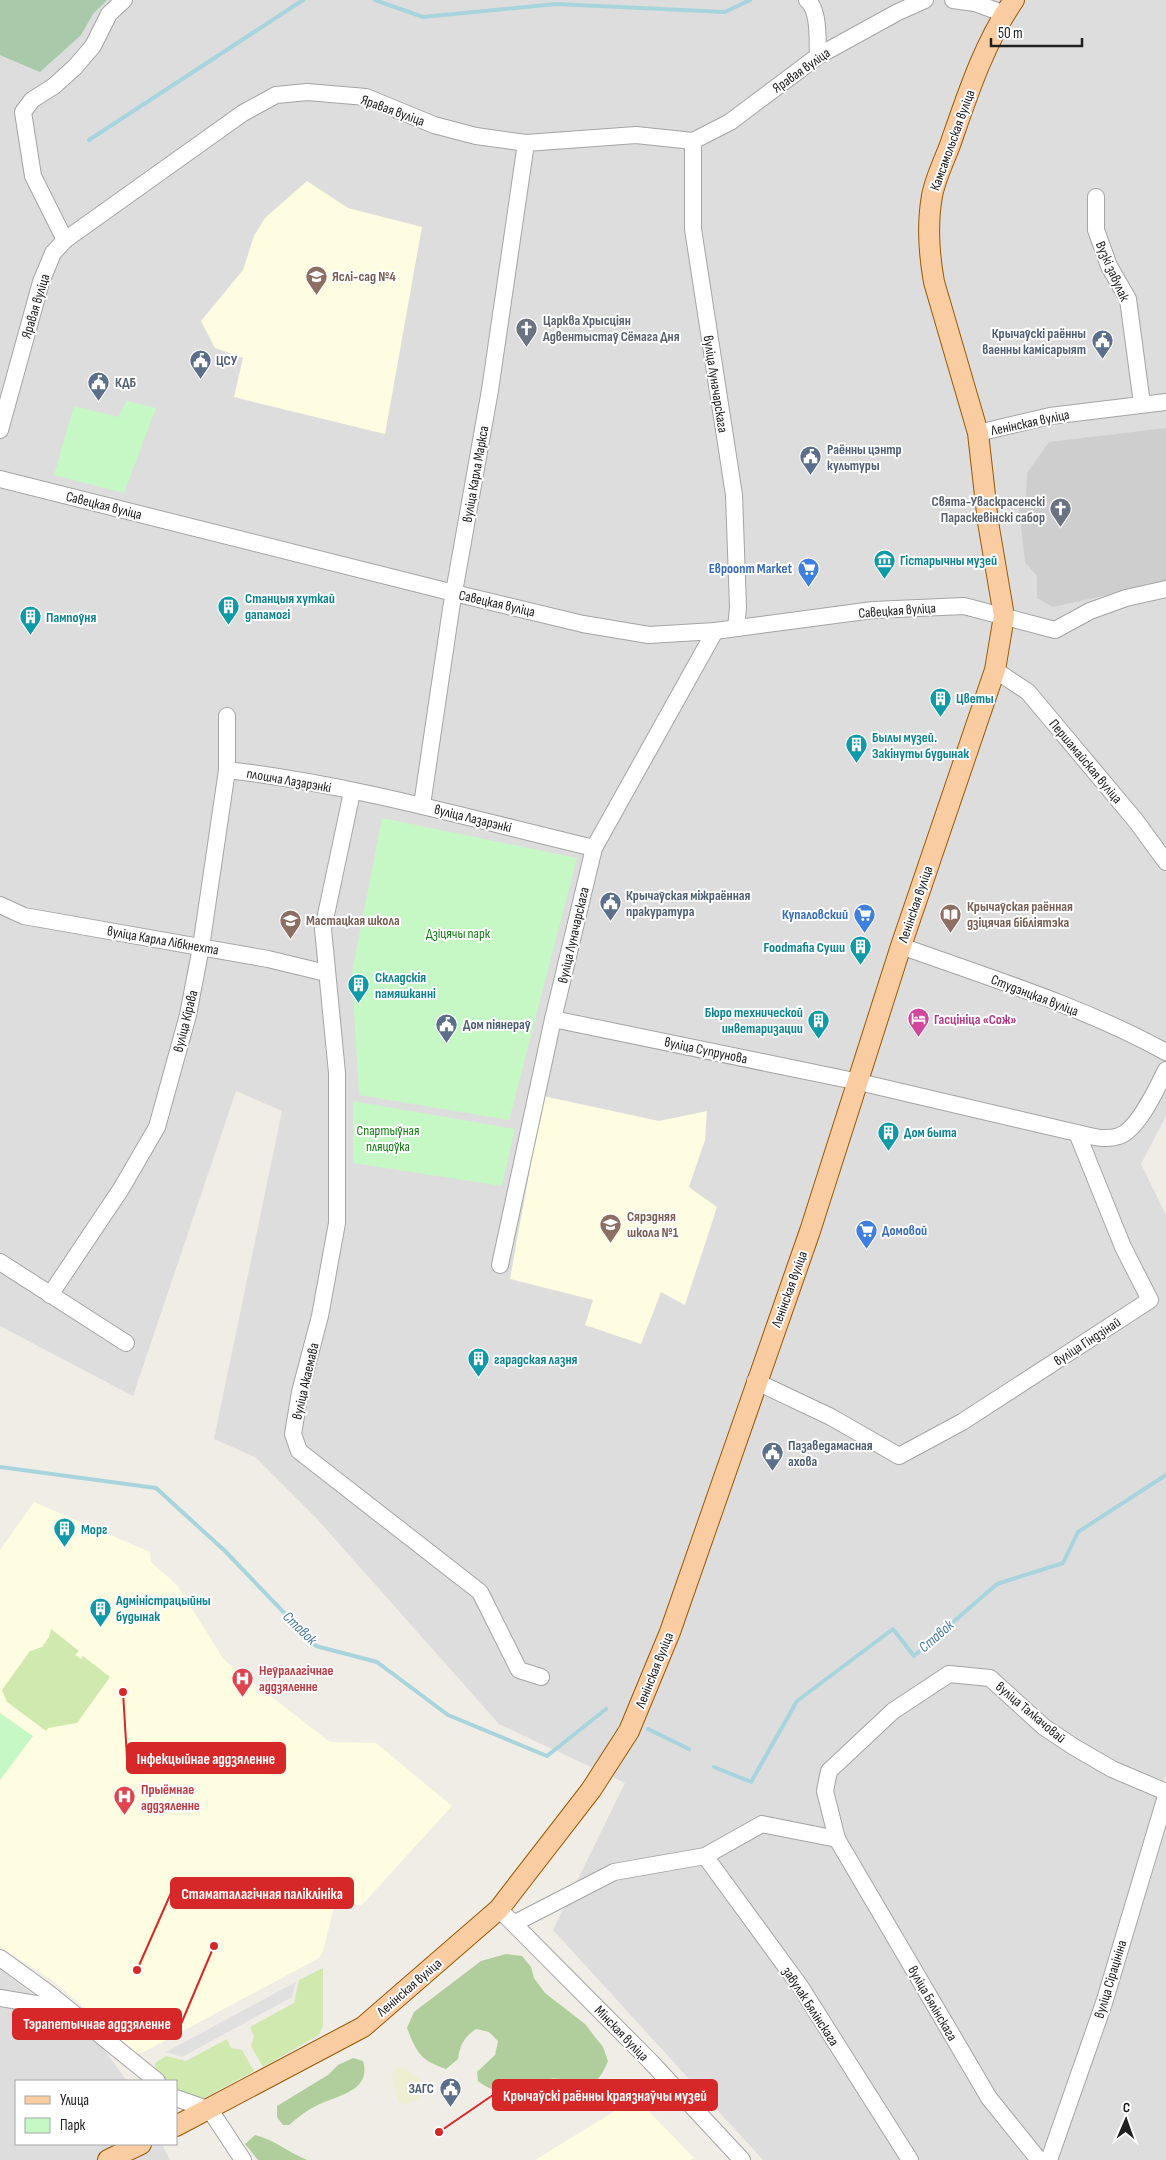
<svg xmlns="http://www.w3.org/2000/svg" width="1166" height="2160" font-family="'Sofia Sans Condensed',sans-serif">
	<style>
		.residential { fill: #dedddd }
		.education { fill: #fefce1 }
		.religious { fill: #cecece }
		.farmland { fill: #eeeed2 }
		.grass { fill: #d0e9ae }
		.forest { fill: #afce9c }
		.cemetery { fill: #a8c9aa }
		.park { fill: #c6f8c5 }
		.parking { fill: #e0e0e0 }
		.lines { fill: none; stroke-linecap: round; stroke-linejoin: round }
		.stream { stroke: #a8d5dd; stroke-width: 4 }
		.minor-casing { stroke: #a4a4a4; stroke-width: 18 }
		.major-casing { stroke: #985903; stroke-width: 22 }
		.minor { stroke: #fff; stroke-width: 16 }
		.major { stroke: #facca2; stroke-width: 20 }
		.labels { text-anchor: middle; stroke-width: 4; stroke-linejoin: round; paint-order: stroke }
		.street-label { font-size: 14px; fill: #202020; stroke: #fff }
		.education-label { font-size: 14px; font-weight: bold; fill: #785e54; stroke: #fff; text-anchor: start }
		.worship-label { font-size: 14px; font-weight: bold; fill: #5b616d; stroke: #fff; text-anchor: start }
		.service-label { font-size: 14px; font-weight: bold; fill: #4e5e75; stroke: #fff; text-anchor: start }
		.culture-label { font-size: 14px; font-weight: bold; fill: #0d838f; stroke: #fff; text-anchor: start }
		.shop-label { font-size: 14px; font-weight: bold; fill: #366cbe; stroke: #fff; text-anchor: end }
		.park-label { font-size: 14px; fill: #0f7d0e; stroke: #fff }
		.hotel-label { font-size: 14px; font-weight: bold; fill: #b23c85; stroke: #fff; text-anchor: start }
		.health-label { font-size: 14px; font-weight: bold; fill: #be3a42; stroke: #fff; text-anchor: start }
		.water-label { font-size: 15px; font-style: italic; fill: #477b9e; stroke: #fff }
		.leader { fill: none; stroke: #d62828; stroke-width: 2 }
		.callout-dot { fill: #d62828; stroke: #fff; stroke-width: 2 }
		.callout { fill: #d62828; stroke: #d62828; stroke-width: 2 }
		.callout-label { font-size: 15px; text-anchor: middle; font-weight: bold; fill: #fff }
	</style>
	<rect width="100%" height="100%" fill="#f0ece6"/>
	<g class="residential">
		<path d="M0,0H1166V1116L1141,1164L1166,1215V1775L1157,1799L1166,1802V2160H763L553,1930L625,1783L499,1724L318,1520L255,1457L214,1439L282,1111L236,1091L133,1396L0,1326Z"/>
		<path d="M0,1969L102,2047L127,2081H16V2144H162L170,2160H0Z"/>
	</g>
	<g class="education">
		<path d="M307,181L348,208L422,227L385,434L234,397L243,358L215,348L201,321L243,270L254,236L265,218Z"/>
		<path d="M543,1096L659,1121L707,1111L705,1140L689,1187L717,1207L685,1305L661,1292L641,1344L585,1325L593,1300L510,1279Z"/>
		<path d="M34,1502L150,1552L151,1562L178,1586L224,1660L330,1742L376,1743L452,1806L361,1906L336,1899L323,1951L319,1958L142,2053L135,2052L55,1982L0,1947V1550Z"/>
		<path d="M636,2098L694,2158L691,2160H535Z"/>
	</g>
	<path class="religious" d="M1166,428V582L1053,607L1037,598V576L1025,562L1019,508L1026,497L1027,473L1049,442Z"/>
	<path class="farmland" d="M398,2066L405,2068L426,2084L427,2089L420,2099L406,2104L398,2102L392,2076Z"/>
	<g class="grass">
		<path d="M51,1629L79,1651L75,1655L81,1659L83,1656L110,1677L77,1723L48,1728L46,1731L7,1702L2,1690L30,1651L42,1647L49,1637Z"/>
		<path d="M323,1968V2026L319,2035L263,2067L251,2046L254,2036L250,2027L294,2003L299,1980Z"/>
		<path d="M227,2039L231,2048L242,2050L254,2071L202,2099L176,2091V2081H165L156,2071L155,2063L166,2056L186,2061Z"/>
	</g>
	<g class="forest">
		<path d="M506,1954L522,1956L531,1967L534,1978L545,1993L585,2024L603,2047L608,2061C592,2103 573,2075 550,2079C547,2080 543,2084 540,2085C519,2094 496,2096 478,2081L477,2072L495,2055L498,2041L489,2032L476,2029C464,2037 460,2045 458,2059L446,2069C420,2060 417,2053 407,2028L414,2012L481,1961Z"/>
		<path d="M353,2058L363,2061C372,2091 338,2095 318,2105C307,2110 298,2117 289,2125H283L277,2117V2106L328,2075L338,2065Z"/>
		<path d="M255,2135C275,2140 288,2152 307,2160H258L245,2144Z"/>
	</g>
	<path class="cemetery" d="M0,0H107L93,14L81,35L40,72L0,55Z"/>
	<g class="park">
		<path d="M127,401L156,408L124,493L54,475L74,406L118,417Z"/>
		<path d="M382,818L577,858L509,1120L359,1095L352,973Z"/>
		<path d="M353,1101L515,1129L502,1186L353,1163Z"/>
		<path d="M0,1713L33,1736L0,1780Z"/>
	</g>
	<path class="parking" d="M296,1982L292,1997L182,2057L166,2052Z"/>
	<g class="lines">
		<g class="stream">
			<path d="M375,0L423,17L556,4L725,12L750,0"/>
			<path d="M89,140L303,0"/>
			<path d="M0,1467L156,1488L225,1551L316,1646L377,1662L448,1715L547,1756L606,1709"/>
			<path d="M648,1729L689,1749"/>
			<path d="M714,1767L751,1782L797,1701L893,1629L914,1656L997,1584L1063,1563L1078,1532L1166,1475"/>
		</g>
		<defs>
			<g id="minor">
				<path d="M807,0C820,11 817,40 818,56"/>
				<path d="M953,0L975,3L1005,14"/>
				<path d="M693,141V229L734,495L738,607L736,628"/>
				<path d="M1096,197V230L1109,266L1128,299L1142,404"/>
				<path d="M65,240L33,176L23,112L32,100L54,86L75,67L93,46L109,14L124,0"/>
				<path d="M0,430L41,282L53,253L65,240L243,113L276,95L307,92L366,97L434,125L476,136L526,143L636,135L693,141L730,122L818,56L898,12L925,0"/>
				<path d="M978,433L1050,416L1166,402"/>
				<path d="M0,479L454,593L583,624L649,635L715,631L873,610L964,606L1055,630L1090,611L1126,598L1166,589"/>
				<path d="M995,670L1028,692L1136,821L1166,862"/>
				<path d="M227,770C351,784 472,819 594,848"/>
				<path d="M352,792L323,929L337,1073V1223L320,1316L300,1392L293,1434L299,1451L480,1592L519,1670L541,1677"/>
				<path d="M422,805L451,609L490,390L526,143"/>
				<path d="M0,905L24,916L268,959L326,973"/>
				<path d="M901,946C990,978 1082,1006 1166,1052"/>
				<path d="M553,1019L859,1082L1077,1133"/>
				<path d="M0,1262L126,1343"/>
				<path d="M500,1265L553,1019L594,848L715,631"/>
				<path d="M50,1295L121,1189L157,1127L188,1015L201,947L227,770V716"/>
				<path d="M755,1381L831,1417L899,1456L962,1422L1150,1300L1123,1247L1077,1133C1090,1136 1105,1141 1119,1136C1138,1130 1157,1088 1166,1070"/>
				<path d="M705,1856L800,1986L910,2160"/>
				<path d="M499,1909L650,2061L742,2160"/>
				<path d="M515,1923L614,1872L705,1856L762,1824L837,1839"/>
				<path d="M0,1958L47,1992L157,2081"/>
				<path d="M0,1998L66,2009"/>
				<path d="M176,2098L210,2110L243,2160"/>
				<path d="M1039,2160L989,2098L837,1839L825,1791L829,1771L893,1711L949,1674L990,1678L1044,1727L1074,1747L1112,1769L1166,1792"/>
				<path d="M1049,2160L1104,2003L1166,1796"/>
			</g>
			<g id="major">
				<path d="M176,2126L363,2027L499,1909L591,1790L629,1731L670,1632L810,1231L901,946L995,670L1004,616L988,522L978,433L934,282C929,254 927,224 932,196C935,179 944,161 950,145C967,96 984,43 1014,0"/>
				<path d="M108,2160L141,2144"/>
			</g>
		</defs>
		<use href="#minor" class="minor-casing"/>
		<use href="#major" class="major-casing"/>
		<use href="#minor" class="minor"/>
		<use href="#major" class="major"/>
	</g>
	<defs>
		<symbol id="school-pin" viewBox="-11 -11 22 30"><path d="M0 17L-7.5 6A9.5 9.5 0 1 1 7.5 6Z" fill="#8d6e63" stroke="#fff"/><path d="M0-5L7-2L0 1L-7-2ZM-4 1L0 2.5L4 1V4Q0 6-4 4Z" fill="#fff"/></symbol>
		<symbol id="church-pin" viewBox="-11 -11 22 30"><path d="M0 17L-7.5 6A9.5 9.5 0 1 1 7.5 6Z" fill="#6b7280" stroke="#fff"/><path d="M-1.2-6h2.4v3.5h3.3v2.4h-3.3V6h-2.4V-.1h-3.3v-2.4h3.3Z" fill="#fff"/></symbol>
		<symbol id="civic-pin" viewBox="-11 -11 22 30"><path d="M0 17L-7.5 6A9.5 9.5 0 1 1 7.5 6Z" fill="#5c6f8a" stroke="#fff"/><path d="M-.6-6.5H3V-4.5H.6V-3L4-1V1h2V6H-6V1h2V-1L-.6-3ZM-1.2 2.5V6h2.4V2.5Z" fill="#fff"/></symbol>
		<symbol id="museum-pin" viewBox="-11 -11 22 30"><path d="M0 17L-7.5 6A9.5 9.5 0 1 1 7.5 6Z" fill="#0f9aa8" stroke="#fff"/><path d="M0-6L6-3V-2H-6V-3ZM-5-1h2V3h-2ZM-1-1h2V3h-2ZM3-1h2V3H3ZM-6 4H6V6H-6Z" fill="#fff"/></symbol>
		<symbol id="supermarket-pin" viewBox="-11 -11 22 30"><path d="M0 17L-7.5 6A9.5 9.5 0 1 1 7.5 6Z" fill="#3f7fe0" stroke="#fff"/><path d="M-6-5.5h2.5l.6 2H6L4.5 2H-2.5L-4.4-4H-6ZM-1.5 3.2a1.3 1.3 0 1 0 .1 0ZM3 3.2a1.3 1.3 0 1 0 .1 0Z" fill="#fff"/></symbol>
		<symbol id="building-pin" viewBox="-11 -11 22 30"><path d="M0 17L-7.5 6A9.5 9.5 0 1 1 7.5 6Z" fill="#0f9aa8" stroke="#fff"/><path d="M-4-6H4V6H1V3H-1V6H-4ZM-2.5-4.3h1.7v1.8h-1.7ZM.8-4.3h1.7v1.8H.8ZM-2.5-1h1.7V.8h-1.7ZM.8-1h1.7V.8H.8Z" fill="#fff"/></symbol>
		<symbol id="library-pin" viewBox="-11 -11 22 30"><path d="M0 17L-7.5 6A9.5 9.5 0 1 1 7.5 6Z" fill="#8d6e63" stroke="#fff"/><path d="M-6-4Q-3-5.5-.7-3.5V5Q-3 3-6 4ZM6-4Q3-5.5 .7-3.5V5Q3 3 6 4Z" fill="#fff"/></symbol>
		<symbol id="hotel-pin" viewBox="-11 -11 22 30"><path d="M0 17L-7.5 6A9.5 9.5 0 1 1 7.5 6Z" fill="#d1479c" stroke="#fff"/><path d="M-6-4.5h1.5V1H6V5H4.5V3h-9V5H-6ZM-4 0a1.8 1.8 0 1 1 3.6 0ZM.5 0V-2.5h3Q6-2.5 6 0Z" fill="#fff"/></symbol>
		<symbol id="hospital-pin" viewBox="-11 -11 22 30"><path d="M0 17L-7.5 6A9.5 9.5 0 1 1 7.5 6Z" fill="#e0444e" stroke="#fff"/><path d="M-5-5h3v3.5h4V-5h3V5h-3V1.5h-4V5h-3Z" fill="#fff"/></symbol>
	</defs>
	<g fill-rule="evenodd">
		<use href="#school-pin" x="304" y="264" width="25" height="34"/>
		<use href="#church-pin" x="514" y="316" width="25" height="34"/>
		<use href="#civic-pin" x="1090" y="328" width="25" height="34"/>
		<use href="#civic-pin" x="188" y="348" width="25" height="34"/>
		<use href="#civic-pin" x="86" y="370" width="25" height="34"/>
		<use href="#civic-pin" x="798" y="444" width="25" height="34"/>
		<use href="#church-pin" x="1048" y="496" width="25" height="34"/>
		<use href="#museum-pin" x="872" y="548" width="25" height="34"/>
		<use href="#supermarket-pin" x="796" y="556" width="25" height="34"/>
		<use href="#building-pin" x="216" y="594" width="25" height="34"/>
		<use href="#building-pin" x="18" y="604" width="25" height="34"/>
		<use href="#building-pin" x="928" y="686" width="25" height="34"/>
		<use href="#building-pin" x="844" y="732" width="25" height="34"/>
		<use href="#civic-pin" x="598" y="890" width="25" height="34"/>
		<use href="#supermarket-pin" x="852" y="902" width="25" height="34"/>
		<use href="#library-pin" x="938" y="902" width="25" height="34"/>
		<use href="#school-pin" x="278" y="908" width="25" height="34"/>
		<use href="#building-pin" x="848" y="934" width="25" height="34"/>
		<use href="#building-pin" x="346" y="972" width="25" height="34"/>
		<use href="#hotel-pin" x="906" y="1006" width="25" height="34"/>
		<use href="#building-pin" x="806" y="1008" width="25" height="34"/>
		<use href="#civic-pin" x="434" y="1012" width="25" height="34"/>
		<use href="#building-pin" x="876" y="1120" width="25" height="34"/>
		<use href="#school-pin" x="598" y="1212" width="25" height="34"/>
		<use href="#supermarket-pin" x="854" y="1218" width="25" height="34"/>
		<use href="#building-pin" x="466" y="1346" width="25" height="34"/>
		<use href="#civic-pin" x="760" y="1440" width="25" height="34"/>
		<use href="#building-pin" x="52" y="1516" width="25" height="34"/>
		<use href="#building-pin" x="88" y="1596" width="25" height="34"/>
		<use href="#hospital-pin" x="230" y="1666" width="25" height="34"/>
		<use href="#hospital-pin" x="112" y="1784" width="25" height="34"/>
		<use href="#civic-pin" x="438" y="2076" width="25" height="34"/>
	</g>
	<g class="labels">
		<g class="street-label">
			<text transform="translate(801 70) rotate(-35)" y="5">Яравая вуліца</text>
			<text transform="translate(393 110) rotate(20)" y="5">Яравая вуліца</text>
			<text transform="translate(952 140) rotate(-70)" y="5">Камсамольская вуліца</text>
			<text transform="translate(1113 271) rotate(66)" y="5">Вузкі завулак</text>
			<text transform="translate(35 306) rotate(-73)" y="5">Яравая вуліца</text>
			<text transform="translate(716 384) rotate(81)" y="5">вуліца Луначарскага</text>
			<text transform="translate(1030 422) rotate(-12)" y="5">Ленінская вуліца</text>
			<text transform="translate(475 474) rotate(-80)" y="5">вуліца Карла Маркса</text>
			<text transform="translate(104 505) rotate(14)" y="5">Савецкая вуліца</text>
			<text transform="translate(497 603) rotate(13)" y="5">Савецкая вуліца</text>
			<text transform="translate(897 610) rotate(-4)" y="5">Савецкая вуліца</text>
			<text transform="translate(1086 761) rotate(50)" y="5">Першамайская вуліца</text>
			<text transform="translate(289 780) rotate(10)" y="5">плошча Лазарэнкі</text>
			<text transform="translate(473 818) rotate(14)" y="5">вуліца Лазарэнкі</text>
			<text transform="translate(915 904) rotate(-71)" y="5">Ленінская вуліца</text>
			<text transform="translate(573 935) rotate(-77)" y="5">вуліца Луначарскага</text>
			<text transform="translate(163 940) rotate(10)" y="5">вуліца Карла Лібкнехта</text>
			<text transform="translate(1035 995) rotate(21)" y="5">Студэнцкая вуліца</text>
			<text transform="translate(185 1021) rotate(-76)" y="5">вуліца Кірава</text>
			<text transform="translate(706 1050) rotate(12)" y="5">вуліца Супрунова</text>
			<text transform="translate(789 1289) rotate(-70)" y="5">Ленінская вуліца</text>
			<text transform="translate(1087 1341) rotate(-33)" y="5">вуліца Гіндзінай</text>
			<text transform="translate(305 1381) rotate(-77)" y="5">вуліца Акаемава</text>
			<text transform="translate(654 1670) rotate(-68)" y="5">Ленінская вуліца</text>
			<text transform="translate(1031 1712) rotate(40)" y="5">вуліца Талкачовай</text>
			<text transform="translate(1110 1979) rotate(-73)" y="5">вуліца Сірацініна</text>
			<text transform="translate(409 1987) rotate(-41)" y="5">Ленінская вуліца</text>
			<text transform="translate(933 2003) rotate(60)" y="5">вуліца Бялінскага</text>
			<text transform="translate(811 2006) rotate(57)" y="5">завулак Бялінскага</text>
			<text transform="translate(622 2033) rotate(46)" y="5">Мінская вуліца</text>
		</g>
		<g class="education-label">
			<text x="332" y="281">Яслі-сад №4</text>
			<text x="967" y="911">Крычаўская раённая<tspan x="967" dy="16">дзіцячая бібліятэка</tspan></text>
			<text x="306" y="925">Мастацкая школа</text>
			<text x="627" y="1221">Сярэдняя<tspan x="627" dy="16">школа №1</tspan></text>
		</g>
		<g class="worship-label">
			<text x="543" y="325">Царква Хрысціян<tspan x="543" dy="16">Адвентыстаў Сёмага Дня</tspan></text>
			<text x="1045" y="506" text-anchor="end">Свята-Уваскрасенскі<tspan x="1045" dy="16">Параскевінскі сабор</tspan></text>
		</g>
		<g class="service-label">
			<text x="1086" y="338" text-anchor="end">Крычаўскі раённы<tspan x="1086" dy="16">ваенны камісарыят</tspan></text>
			<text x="216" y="365">ЦСУ</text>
			<text x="115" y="387">КДБ</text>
			<text x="827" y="454">Раённы цэнтр<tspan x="827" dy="16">культуры</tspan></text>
			<text x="626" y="900">Крычаўская міжраённая<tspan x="626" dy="16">пракуратура</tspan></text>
			<text x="463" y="1029">Дом піянераў</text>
			<text x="788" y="1450">Пазаведамасная<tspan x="788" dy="16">ахова</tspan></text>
			<text x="434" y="2093" text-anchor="end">ЗАГС</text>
		</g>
		<g class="culture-label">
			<text x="900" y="565">Гістарычны музей</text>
			<text x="245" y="603">Станцыя хуткай<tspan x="245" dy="16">дапамогі</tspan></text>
			<text x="46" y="622">Пампоўня</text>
			<text x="956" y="703">Цветы</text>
			<text x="872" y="742">Былы музей.<tspan x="872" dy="16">Закінуты будынак</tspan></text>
			<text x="845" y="952" text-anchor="end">Foodmafia Суши</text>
			<text x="375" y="982">Складскія<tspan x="375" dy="16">памяшканні</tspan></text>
			<text x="803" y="1017" text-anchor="end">Бюро технической<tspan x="803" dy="16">инветаризации</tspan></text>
			<text x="904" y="1137">Дом быта</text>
			<text x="494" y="1364">гарадская лазня</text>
			<text x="81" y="1534">Морг</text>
			<text x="116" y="1605">Адміністрацыйны<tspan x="116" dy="16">будынак</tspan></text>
		</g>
		<g class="shop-label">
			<text x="792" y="573">Евроопт Market</text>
			<text x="848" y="919">Купаловский</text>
			<text x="882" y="1235" text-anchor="start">Домовой</text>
		</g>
		<g class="park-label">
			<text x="458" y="938">Дзіцячы парк</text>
			<text x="388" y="1135">Спартыўная<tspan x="388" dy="16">пляцоўка</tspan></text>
		</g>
		<g class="hotel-label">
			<text x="934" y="1024">Гасцініца «Сож»</text>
		</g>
		<g class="health-label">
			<text x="259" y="1675">Неўралагічнае<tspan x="259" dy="16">аддзяленне</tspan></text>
			<text x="141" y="1794">Прыёмнае<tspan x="141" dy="16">аддзяленне</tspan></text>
		</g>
		<g class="water-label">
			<text transform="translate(300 1628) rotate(44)" y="5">Ставок</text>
			<text transform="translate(936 1636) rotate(-41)" y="5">Ставок</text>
		</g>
	</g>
	<path class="leader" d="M123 1692L127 1758M137 1970L171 1893M214 1946L181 2024M439 2132L493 2095"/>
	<g class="callout-dot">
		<circle cx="123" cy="1692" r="5"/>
		<circle cx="137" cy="1970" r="5"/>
		<circle cx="214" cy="1946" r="5"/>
		<circle cx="439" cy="2132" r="5"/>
	</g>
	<g class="callout">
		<rect x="127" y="1743" width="158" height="30" rx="5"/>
		<rect x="171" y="1878" width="182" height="30" rx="5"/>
		<rect x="13" y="2009" width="168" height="30" rx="5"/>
		<rect x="493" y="2080" width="224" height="30" rx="5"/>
	</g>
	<g class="callout-label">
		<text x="206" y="1764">Інфекцыйнае аддзяленне</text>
		<text x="262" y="1899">Стаматалагічная паліклініка</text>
		<text x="97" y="2029">Тэрапетычнае аддзяленне</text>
		<text x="605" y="2101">Крычаўскі раённы краязнаўчы музей</text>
	</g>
	<rect x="15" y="2080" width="162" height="65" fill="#ffffff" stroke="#a6a6a6"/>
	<rect x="25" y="2096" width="25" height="8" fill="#facca2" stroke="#a6a6a6"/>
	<text x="60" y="2105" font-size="15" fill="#202020">Улица</text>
	<rect x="25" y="2118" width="25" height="15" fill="#c6f8c5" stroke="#a6a6a6"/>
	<text x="60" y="2130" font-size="15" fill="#202020">Парк</text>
	<g transform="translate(1126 2120) rotate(2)" stroke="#ffffff" stroke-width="4" paint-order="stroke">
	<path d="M0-4L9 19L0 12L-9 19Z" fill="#202020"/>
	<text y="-8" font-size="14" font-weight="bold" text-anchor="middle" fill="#202020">С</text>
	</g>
	<path d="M991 38v8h91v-8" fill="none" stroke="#202020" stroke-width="2.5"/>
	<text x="998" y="38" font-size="15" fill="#202020" stroke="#ffffff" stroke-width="4" paint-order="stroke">50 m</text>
</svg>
